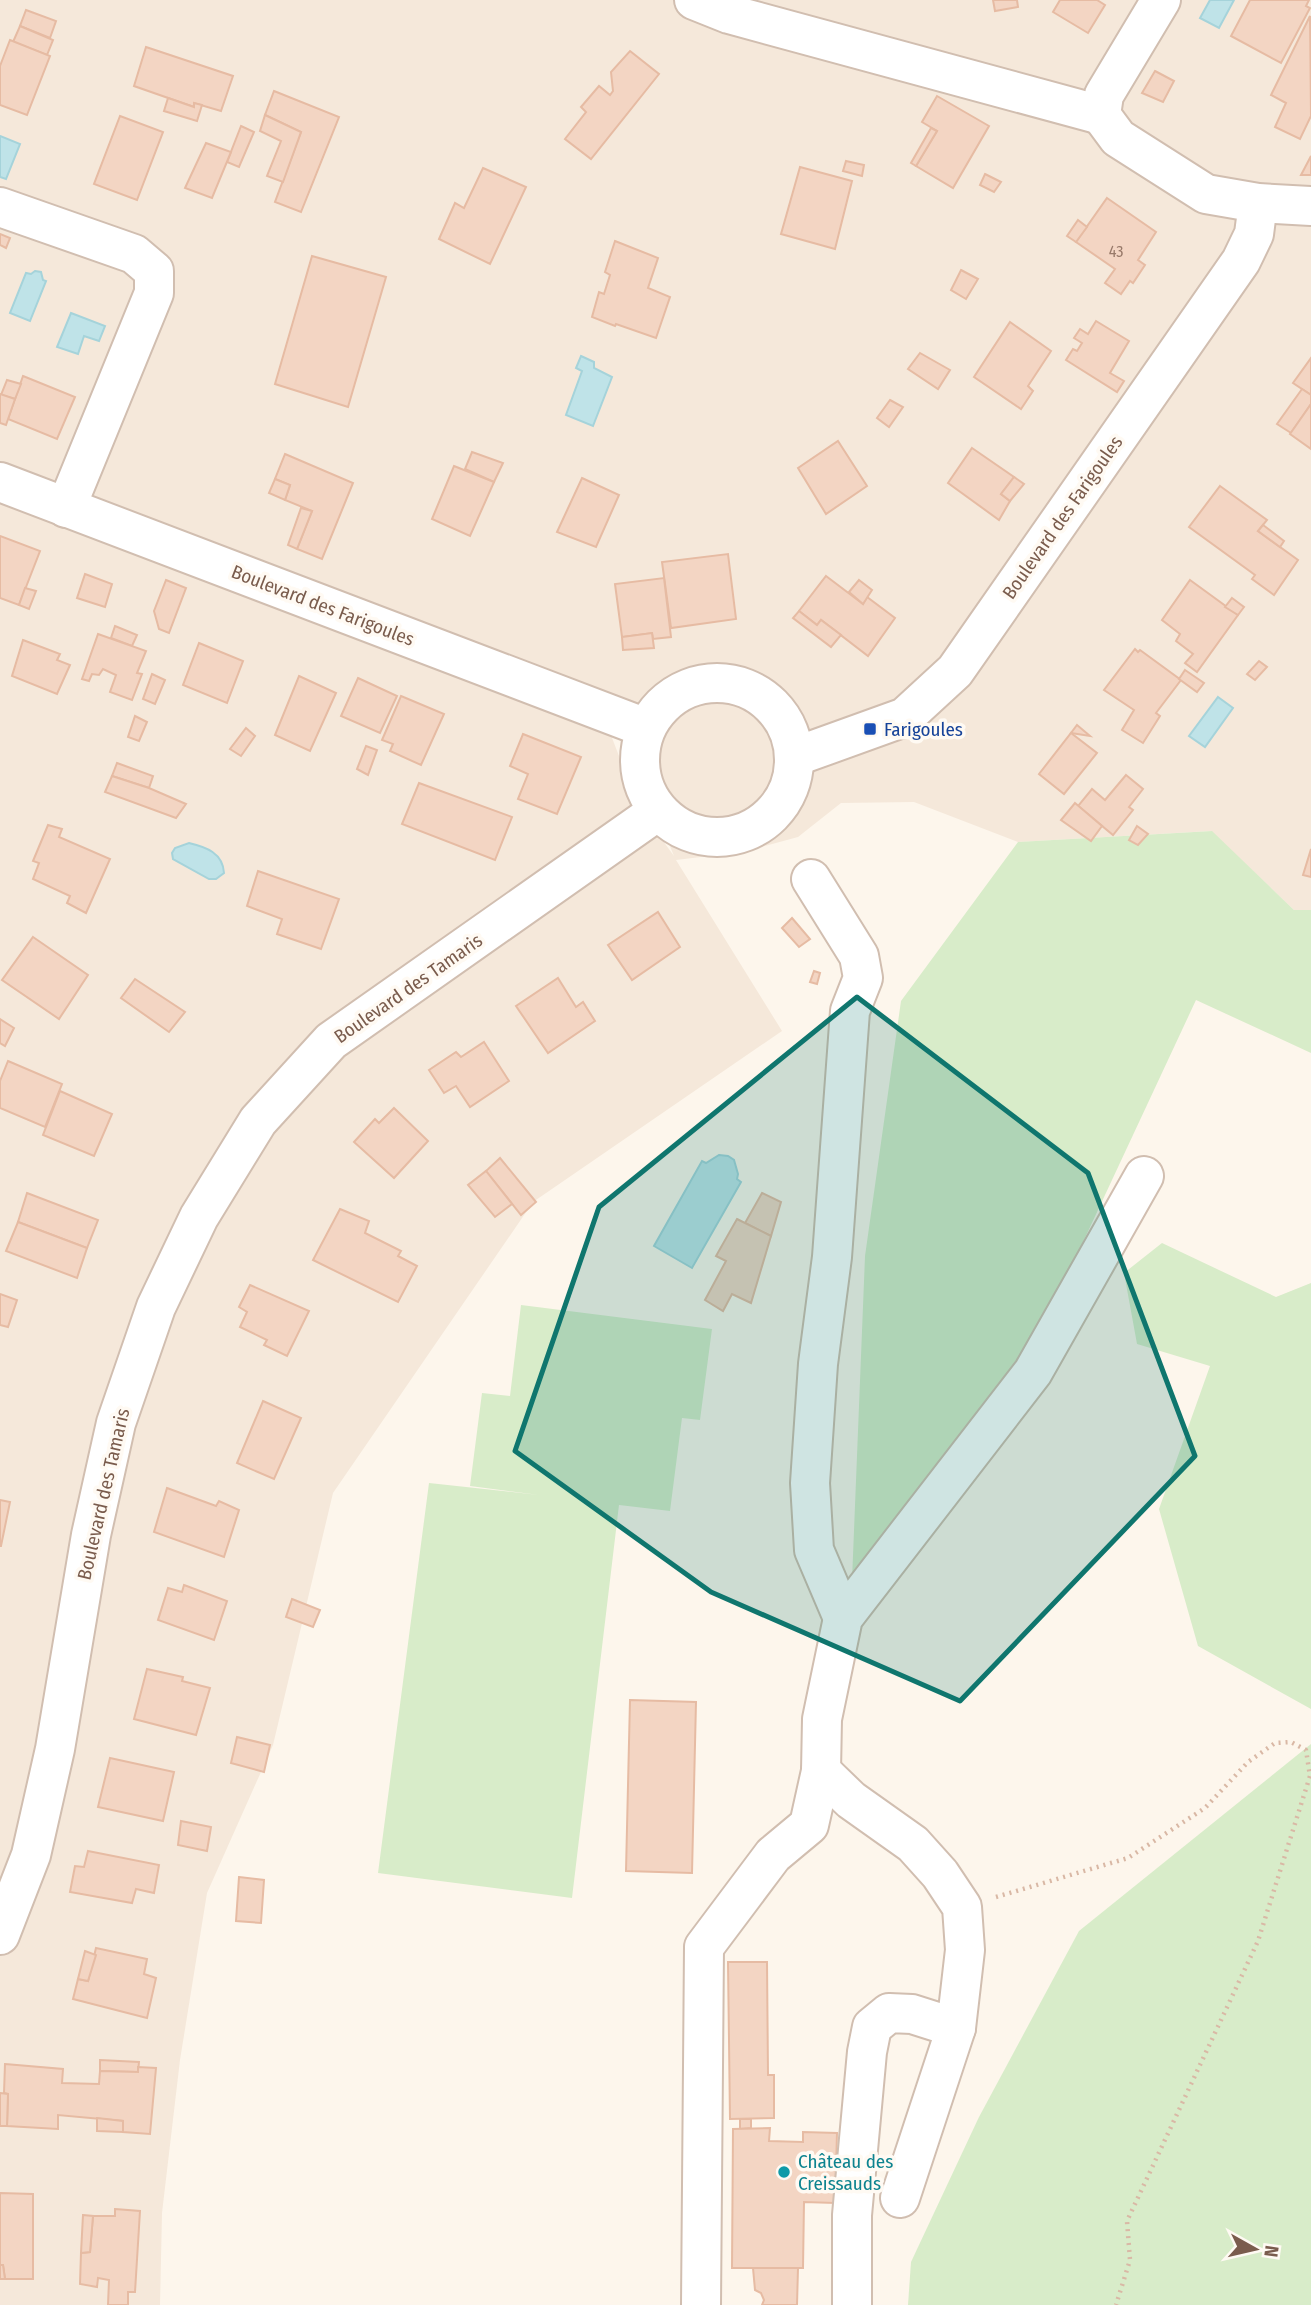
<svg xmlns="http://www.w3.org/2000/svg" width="1311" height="2305" font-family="'Fira Sans Condensed',sans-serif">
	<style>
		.residential { fill: #f5e8da }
		.green { fill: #d8ecc9 }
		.water { fill: #bfe3e8; stroke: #a5d3da; stroke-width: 2 }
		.building { fill: #f3d5c3; stroke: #e6bba3; stroke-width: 2 }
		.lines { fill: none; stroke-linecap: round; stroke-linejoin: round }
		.minor-casing { stroke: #d1beb0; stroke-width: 42 }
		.path { stroke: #d9b8a5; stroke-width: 4.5; stroke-dasharray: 2 5; stroke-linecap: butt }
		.minor { stroke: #fff; stroke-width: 38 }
		.marked { fill: #0f766e; fill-opacity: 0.2; stroke: #0f766e; stroke-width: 5; stroke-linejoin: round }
		.transit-dot { fill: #1a4fb4; stroke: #fffaf3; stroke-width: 2.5 }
		.culture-dot { fill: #0f9aa8; stroke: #fffaf3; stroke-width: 2.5 }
		.labels { text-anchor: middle; stroke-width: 7; stroke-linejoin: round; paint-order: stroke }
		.number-label { font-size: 16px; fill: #987a6a }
		.street-label { font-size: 19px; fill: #7a5c4d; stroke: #fffaf3 }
		.transit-label { font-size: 19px; fill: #164399; stroke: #fffaf3; text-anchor: start }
		.culture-label { font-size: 19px; fill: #0d838f; stroke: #fffaf3; text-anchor: start }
	</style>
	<rect width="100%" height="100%" fill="#fdf6ec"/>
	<path class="residential" d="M0,0H1311V910H1294L1211,831L1018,842L914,802L841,803L798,837L742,852L676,860L782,1031L533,1202L333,1493L273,1745L207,1893L180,2060L162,2213L160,2305H0V503L609,730L639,808L674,856L617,717L0,501Z"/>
	<g class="green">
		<path d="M1212,831L1294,910H1311V1053L1196,1000L1042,1330L852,1580L865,1256L901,1001L1018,842Z"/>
		<path d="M1162,1243L1276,1297L1311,1283V1709L1198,1646L1159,1509L1210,1366L1137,1344L1124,1273Z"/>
		<path d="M521,1305L712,1329L700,1420L682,1418L670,1511L619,1505L572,1898L378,1873L429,1483L539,1495L470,1486L482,1393L510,1396Z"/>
		<path d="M1311,1744V2305H908L911,2262L979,2117L1079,1931Z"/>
	</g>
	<g class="water">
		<path d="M1210,0H1234L1219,28L1200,18Z"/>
		<path d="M0,136L20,144L6,179L0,177Z"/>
		<path d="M35,271L41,272L43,280L46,281L30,321L10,313L26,273L31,274Z"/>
		<path d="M71,313L105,326L99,341L84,336L78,354L57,347Z"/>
		<path d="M581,356L594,362V368L612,377L593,426L566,415L582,371L576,368Z"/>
		<path d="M1218,697L1233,708L1205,747L1189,736Z"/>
		<path d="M189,843C206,847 223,853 224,873L216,879H209L173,859L172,853L175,848Z"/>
		<path d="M719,1155L728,1156L734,1160L738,1174L737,1179L741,1182L692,1268L654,1246L702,1161L706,1163Z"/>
	</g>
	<g class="building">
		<path d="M993,0H1017L1018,7L995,11Z"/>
		<path d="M1060,0H1097L1105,5L1088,33L1053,12Z"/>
		<path d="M1250,0H1309L1306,6L1310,8L1281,63L1231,36Z"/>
		<path d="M26,10L56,21L50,38L20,26Z"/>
		<path d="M1310,16L1311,116L1300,139L1275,127L1286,103L1271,95Z"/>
		<path d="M20,26L53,40L47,55L13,42Z"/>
		<path d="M10,40L50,56L27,115L0,105V66Z"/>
		<path d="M146,47L233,76L221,111L194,103V107L134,86Z"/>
		<path d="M630,51L659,74L591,159L565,139L586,112L581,107L599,86L610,95L613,91L611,72Z"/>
		<path d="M1155,71L1174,81L1163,102L1142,93Z"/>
		<path d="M274,91L339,117L301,212L275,202L301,132L265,115Z"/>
		<path d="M937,96L989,126L953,188L916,166L937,131L922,122Z"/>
		<path d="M168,98L194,107V103L202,105L197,121L164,111Z"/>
		<path d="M265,115L301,132L283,182L267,176L281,141L260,131Z"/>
		<path d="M120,116L163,132L137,200L94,184Z"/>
		<path d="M241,126L254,132L239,167L227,162Z"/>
		<path d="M931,128L937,131L916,166L911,163Z"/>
		<path d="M206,143L231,152L212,198L185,188Z"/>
		<path d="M1311,156V175H1301Z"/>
		<path d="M846,161L864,165L862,176L843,171Z"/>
		<path d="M800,167L852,181L835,249L781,234Z"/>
		<path d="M483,168L526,187L490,264L439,239L455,203L464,208Z"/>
		<path d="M985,174L1001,182L994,192L980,185Z"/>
		<path d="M1107,198L1156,232L1138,260L1145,265L1133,283L1130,281L1121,294L1105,283L1115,269L1076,242Z"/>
		<path d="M1078,220L1087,227L1076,242L1067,236Z"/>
		<path d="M0,234L10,238L6,248L0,245Z"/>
		<path d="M615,241L658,258L648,288L670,297L656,338L616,324L615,326L592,317L599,292L604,294L610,275L605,272Z"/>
		<path d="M312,256L386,277L348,407L275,384Z"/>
		<path d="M961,270L978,279L966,299L951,290Z"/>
		<path d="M1096,321L1129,341L1110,373L1124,381L1117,392L1066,360L1073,349L1077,351L1082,343L1074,338L1080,329L1088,334Z"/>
		<path d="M1010,322L1051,351L1028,386L1033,391L1021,409L974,377Z"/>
		<path d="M920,353L950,370L938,389L908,369Z"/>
		<path d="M1311,358V395L1293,383Z"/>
		<path d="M23,376L75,397L57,439L8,419Z"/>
		<path d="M7,380L21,384L15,399L1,395Z"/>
		<path d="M1302,389L1311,395V404L1291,433L1277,424Z"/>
		<path d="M0,394L15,399L6,425L0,423Z"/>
		<path d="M890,400L903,407L889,427L877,418Z"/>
		<path d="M1311,404V449L1290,434Z"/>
		<path d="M838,441L867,486L826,514L798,468Z"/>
		<path d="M972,448L1014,477L1001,494L1010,501L999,520L948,483Z"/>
		<path d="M472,452L503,463L494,482L465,469Z"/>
		<path d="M285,454L353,483L322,559L297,549L312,511L285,500L290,485L275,479Z"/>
		<path d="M454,466L494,482L470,536L432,519Z"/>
		<path d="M1014,477L1024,484L1010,501L1001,494Z"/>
		<path d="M582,478L619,495L596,547L557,532Z"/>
		<path d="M275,479L290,485L285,500L269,493Z"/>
		<path d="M1220,486L1267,520L1258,531L1298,560L1274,595L1252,579L1255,575L1189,527Z"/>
		<path d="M301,508L312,511L297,549L288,545Z"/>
		<path d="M1263,525L1284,541L1280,547L1258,531Z"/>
		<path d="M0,536L40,551L19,605L0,598Z"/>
		<path d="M728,554L736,619L671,628L662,562Z"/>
		<path d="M85,574L112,584L105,607L77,598Z"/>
		<path d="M826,576L863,604L867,597L895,618L868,656L821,620L817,625L799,611Z"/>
		<path d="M664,578L671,637L653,639L652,633L622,637L615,584Z"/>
		<path d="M166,580L186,588L169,633L159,629L154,611Z"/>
		<path d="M859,580L872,590L863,604L849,592Z"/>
		<path d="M1190,580L1238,615L1197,672L1185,663L1193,654L1176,641L1180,634L1162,620Z"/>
		<path d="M25,588L36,591L29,609L19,605Z"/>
		<path d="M1232,598L1244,607L1238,615L1225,607Z"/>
		<path d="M799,611L817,625L821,620L841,635L831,647L793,618Z"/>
		<path d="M115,626L137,635L132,646L111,638Z"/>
		<path d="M652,633L654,648L623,650L622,637Z"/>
		<path d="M98,634L146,651L137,673L142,674L132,700L110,692L116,675L103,669L99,675L92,674L89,681L82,679Z"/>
		<path d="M23,640L60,654L57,660L70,665L57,694L12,676Z"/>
		<path d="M199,643L243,661L227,703L183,685Z"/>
		<path d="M1135,649L1138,652L1140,650L1181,680L1156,713L1160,716L1143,743L1122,730L1134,710L1104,690Z"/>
		<path d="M1259,661L1267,667L1255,680L1247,674Z"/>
		<path d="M1185,670L1204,683L1197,692L1179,679Z"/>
		<path d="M152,674L165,680L155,704L143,699Z"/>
		<path d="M299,676L336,693L310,751L275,735Z"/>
		<path d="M358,678L397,696L380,733L341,716Z"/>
		<path d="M401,696L444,714L421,765L390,751L393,744L382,740Z"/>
		<path d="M135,716L147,722L139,741L128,737Z"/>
		<path d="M1077,725L1090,736L1071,733Z"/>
		<path d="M246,728L255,736L241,756L230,749Z"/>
		<path d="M1071,733L1097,753L1064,794L1039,774Z"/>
		<path d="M523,734L581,757L557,814L518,799L528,774L510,766Z"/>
		<path d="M366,746L377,750L368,775L357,769Z"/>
		<path d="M117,763L153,776L149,788L112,776Z"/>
		<path d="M1126,775L1143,789L1129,807L1133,810L1113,835L1078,806L1092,789L1105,800Z"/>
		<path d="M112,776L149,788L186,804L176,818L105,792Z"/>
		<path d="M419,783L512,817L495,860L402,824Z"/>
		<path d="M1075,803L1102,826L1091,841L1061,820Z"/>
		<path d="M48,825L62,829L59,837L110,859L86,913L67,903L70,896L33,879L39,863L33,861Z"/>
		<path d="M1137,826L1148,834L1138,845L1129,840Z"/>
		<path d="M1311,849V877L1303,875Z"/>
		<path d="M258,871L339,899L321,949L277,934L282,919L247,906Z"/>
		<path d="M658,912L680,947L632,980L608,945Z"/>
		<path d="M792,918L810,939L799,947L782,928Z"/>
		<path d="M33,937L88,975L59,1019L2,980Z"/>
		<path d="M814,971L820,973L817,984L810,982Z"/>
		<path d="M558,978L576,1007L583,1002L595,1021L548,1053L516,1006Z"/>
		<path d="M135,979L185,1012L169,1032L121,998Z"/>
		<path d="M0,1019L14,1028L5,1046L0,1043Z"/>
		<path d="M484,1042L509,1081L470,1107L456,1086L444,1093L429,1070L456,1052L461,1057Z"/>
		<path d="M8,1061L62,1084L45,1127L0,1108V1081Z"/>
		<path d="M60,1091L112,1114L94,1156L43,1135Z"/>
		<path d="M394,1108L428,1141L394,1178L354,1142L375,1119L379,1123Z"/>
		<path d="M500,1158L536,1202L521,1215L486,1171Z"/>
		<path d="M486,1171L512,1204L495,1217L468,1185Z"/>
		<path d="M27,1193L98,1220L87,1248L18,1222Z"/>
		<path d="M762,1193L781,1202L771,1236L745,1223Z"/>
		<path d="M340,1209L369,1221L365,1233L401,1251L398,1256L417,1266L398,1302L313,1260Z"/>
		<path d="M737,1219L771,1236L751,1303L732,1294L723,1311L705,1300L726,1261L716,1256Z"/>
		<path d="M18,1222L87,1248L77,1278L6,1251Z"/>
		<path d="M250,1285L309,1311L287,1356L264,1345L267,1340L240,1327L247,1312L239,1307Z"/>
		<path d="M0,1294L17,1300L8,1327L0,1325Z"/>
		<path d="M263,1401L301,1418L274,1479L237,1463Z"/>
		<path d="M167,1488L216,1506L219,1501L239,1510L224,1557L154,1532Z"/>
		<path d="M0,1500L10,1502L1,1546H0Z"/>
		<path d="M184,1585L227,1601L214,1640L158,1620L168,1588L182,1592Z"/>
		<path d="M292,1599L320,1610L313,1627L286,1617Z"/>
		<path d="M147,1669L183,1677L182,1681L210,1688L196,1735L134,1719Z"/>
		<path d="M630,1700L696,1702L692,1873L626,1871Z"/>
		<path d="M237,1737L270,1745L264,1772L231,1763Z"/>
		<path d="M110,1758L174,1772L163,1821L98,1807Z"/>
		<path d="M181,1821L211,1827L207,1851L178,1845Z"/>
		<path d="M88,1851L159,1865L154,1893L136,1889L132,1903L70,1892L75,1866L84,1867Z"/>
		<path d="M239,1877L264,1880L261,1923L236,1921Z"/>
		<path d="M96,1948L147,1959L144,1974L156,1978L147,2018L73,1999L78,1979L88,1981Z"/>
		<path d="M85,1951L96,1955L88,1981L78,1979Z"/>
		<path d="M728,1962H767L768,2075H774V2118L730,2119Z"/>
		<path d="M100,2060L139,2062L138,2072L100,2071Z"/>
		<path d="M5,2064L63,2069L62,2083L99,2084L100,2071L138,2072V2067L156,2068L150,2134L123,2132V2121L58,2115V2129L7,2126L8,2094L4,2093Z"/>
		<path d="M0,2093L8,2094L7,2126H0Z"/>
		<path d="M97,2118L123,2121V2132L97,2131Z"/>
		<path d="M740,2119H751V2128L740,2129Z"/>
		<path d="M770,2128L769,2141L803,2142V2132L837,2133L835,2203L804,2202L803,2268H732L733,2129Z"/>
		<path d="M0,2193L33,2194V2279H5L3,2265H0Z"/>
		<path d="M115,2209L140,2211L135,2292H128V2305H108L109,2280L98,2278L97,2287L80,2284L81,2253L90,2252L93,2216H115Z"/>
		<path d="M83,2215L93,2216L90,2252L81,2253Z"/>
		<path d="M0,2265H3L5,2279H0Z"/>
		<path d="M753,2268H798L797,2305H762L764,2300L761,2293L755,2290Z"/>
	</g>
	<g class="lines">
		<defs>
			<g id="minor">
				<path d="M694,0L729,14L1101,115"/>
				<path d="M1161,0L1104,95L1101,115L1118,138L1206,194L1258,203L1311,206"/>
				<path d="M0,207L134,254L154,271V293L66,508"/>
				<path d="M0,482L646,728"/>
				<circle cx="717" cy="760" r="77"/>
				<path d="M794,757L905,717L955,671L1241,261L1254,234L1258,203"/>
				<path d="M811,879L859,956L863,978L850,1011L832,1257L818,1364L810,1483L814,1550L843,1618"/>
				<path d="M821,1771L851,1800L913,1844L940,1874L962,1907L965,1950L956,2028L912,2014L889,2013L872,2027L867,2052L852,2215V2305"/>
				<path d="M0,1935L31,1855L55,1749L91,1535L116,1423L156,1307L199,1217L258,1121L331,1041L658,811"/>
				<path d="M900,2198L956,2028"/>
				<path d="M701,2305L704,1947L773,1855L809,1825L821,1771L822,1719L843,1618L1033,1372L1144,1176"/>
			</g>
		</defs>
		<use href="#minor" class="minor-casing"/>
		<path class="path" d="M996,1897L1128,1858L1205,1808L1248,1762L1275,1743L1291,1742L1306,1750L1310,1776L1258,1941L1127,2221L1130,2260L1116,2305"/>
		<use href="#minor" class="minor"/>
	</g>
	<path class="marked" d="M857,997L1088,1173L1195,1456L960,1701L711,1592L515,1451L599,1207Z"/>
	<rect class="transit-dot" x="863" y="722" width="14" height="14" rx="3.5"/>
	<circle class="culture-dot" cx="784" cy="2172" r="7"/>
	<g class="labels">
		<g class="number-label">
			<text x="1116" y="257">43</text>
		</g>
		<g class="street-label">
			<text transform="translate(1062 517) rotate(-55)" y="7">Boulevard des Farigoules</text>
			<text transform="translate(323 605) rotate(21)" y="7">Boulevard des Farigoules</text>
			<text transform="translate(408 988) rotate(-35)" y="7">Boulevard des Tamaris</text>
			<text transform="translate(103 1494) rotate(-77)" y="7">Boulevard des Tamaris</text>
		</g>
		<g class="transit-label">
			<text x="884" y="736">Farigoules</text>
		</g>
		<g class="culture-label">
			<text x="798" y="2168">Château des<tspan x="798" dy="22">Creissauds</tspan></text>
		</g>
	</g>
	<g transform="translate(1255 2249) rotate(98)" stroke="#fffaf3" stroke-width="5" paint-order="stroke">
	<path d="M0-5L12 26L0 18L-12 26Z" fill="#7a5c4d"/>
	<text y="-10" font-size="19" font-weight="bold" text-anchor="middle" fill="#7a5c4d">N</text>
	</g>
</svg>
